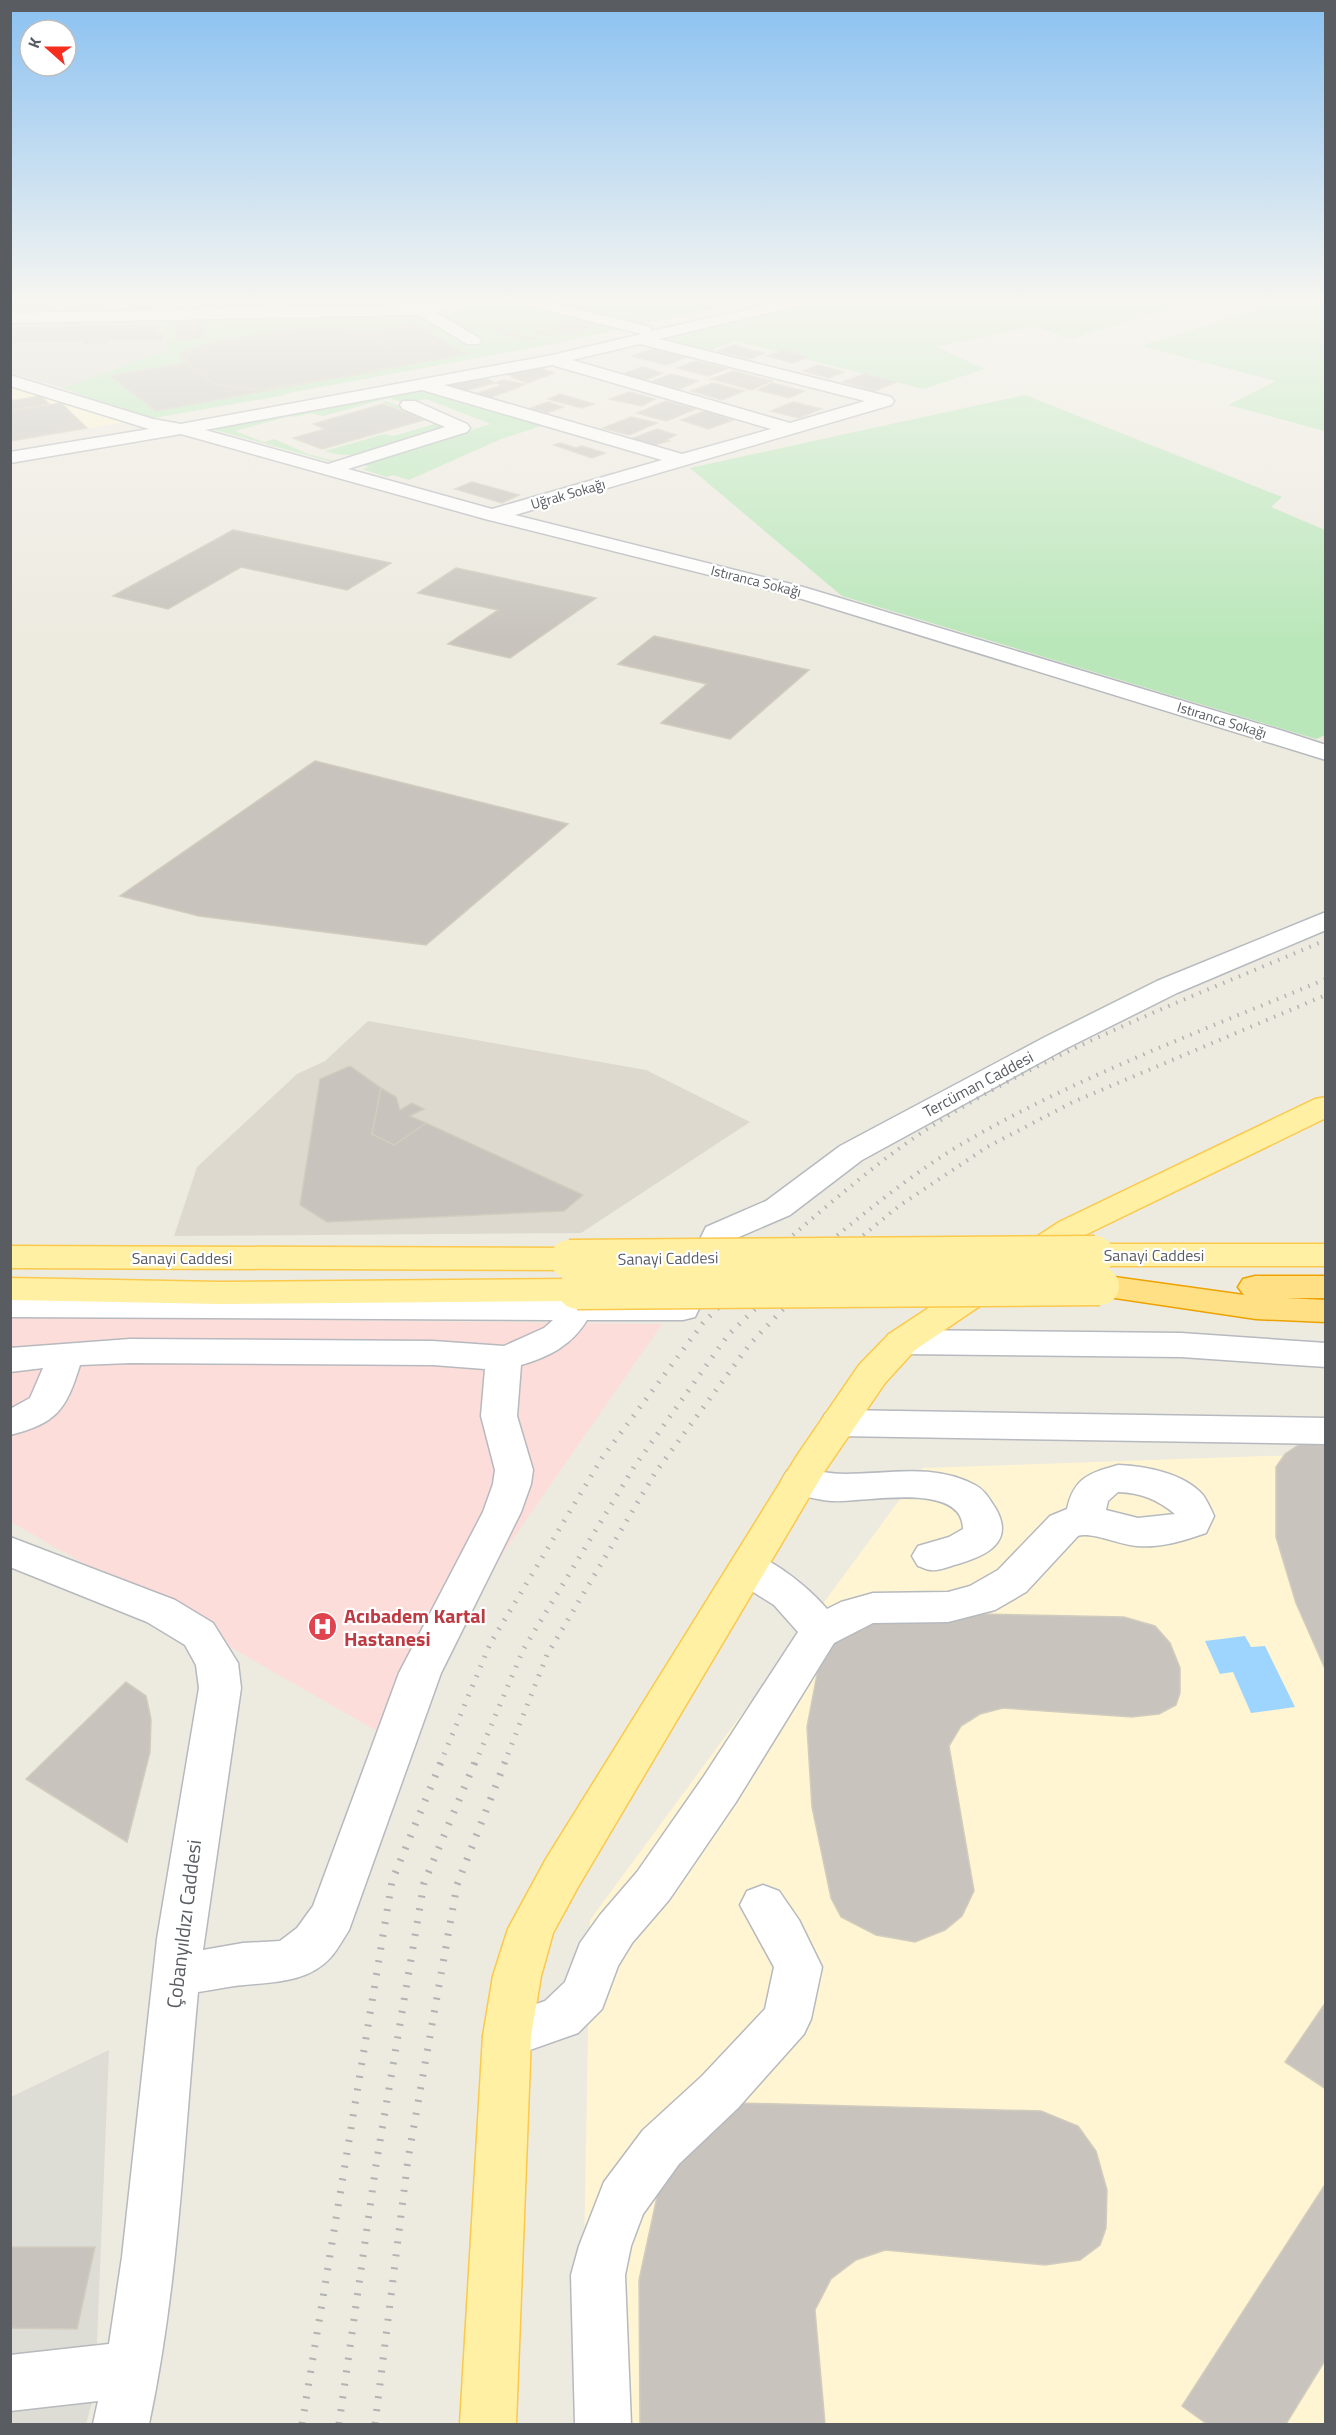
<svg xmlns="http://www.w3.org/2000/svg" width="1336" height="2435" font-family="'Titillium Web',sans-serif">
	<style>
		.commercial { fill: #fff5d3 }
		.industrial { fill: #dddcd5 }
		.education { fill: #ddd9cf }
		.medical { fill: #fdddda }
		.green { fill: #bae7ba }
		.water { fill: #9ed5ff }
		.building { fill: #c8c4bd; stroke: #d2ccbe; stroke-width: 1.5 }
		.lines { fill: none; stroke-linecap: round; stroke-linejoin: round }
		.minor-casing { stroke: #b6b9be; stroke-width: 3 }
		.major-casing { stroke: #fbc94b; stroke-width: 3 }
		.highway-casing { stroke: #eda200; stroke-width: 3 }
		.minor { fill: #fff; fill-rule: evenodd }
		.major { fill: #fff0a3; fill-rule: evenodd }
		.highway { fill: #ffe085; fill-rule: evenodd }
		.rail-far2 { stroke: #b2b3b3; stroke-width: 4; stroke-dasharray: 1.5 7; stroke-linecap: butt }
		.rail-far1 { stroke: #b2b3b3; stroke-width: 5; stroke-dasharray: 1.5 9; stroke-linecap: butt }
		.rail { stroke: #b2b3b3; stroke-width: 7; stroke-dasharray: 2 11; stroke-linecap: butt }
		.major-bridge-casing { stroke: #fbc94b; stroke-width: 41; stroke-linecap: butt }
		.major-bridge { stroke: #fff0a3; stroke-width: 38 }
		.labels { text-anchor: middle; stroke-width: 4.5; stroke-linejoin: round; paint-order: stroke }
		.far-street-label { font-size: 14px; fill: #595d62; stroke: #fff }
		.street-label { font-size: 16px; fill: #595d62; stroke: #fff }
		.near-health-label { font-size: 20px; font-weight: bold; fill: #be3a42; stroke: #fff; text-anchor: start }
		.near-street-label { font-size: 20px; fill: #595d62; stroke: #fff }
	</style>
	<rect width="100%" height="100%" fill="#edeae0"/>
	<g class="commercial">
		<path d="M11,385L124,422L11,442Z"/>
		<path d="M1325,1454V2424H581L590,1920L923,1468Z"/>
	</g>
	<path class="industrial" d="M109,2050L95,2391L86,2424H11V2097Z"/>
	<g class="education">
		<path d="M163,321L168,350L63,388L11,373L10,323Z"/>
		<path d="M368,1021L646,1070L750,1122L581,1233L174,1236L197,1167L297,1074L325,1061Z"/>
	</g>
	<path class="medical" d="M11,1317L662,1324L379,1732L11,1522Z"/>
	<g class="green">
		<path d="M482,300H751L559,343L288,393L285,395L148,419L63,388L168,350L163,321L432,318L450,314Z"/>
		<path d="M817,300H1198L1071,339L1034,326L936,347L985,369L923,389L736,341L707,351L660,338Z"/>
		<path d="M1288,300H1325V431L1228,405L1276,381L1141,346Z"/>
		<path d="M424,390L541,426L501,439L409,480L393,475L387,477L362,469L369,467L362,464L491,424L426,399L408,404L389,398L323,416L311,413L295,417L290,416L235,431L264,442L274,439L308,454L338,462L336,463L211,429Z"/>
		<path d="M1025,395L1282,497L1271,507L1325,530V735L1316,739L842,596L690,468Z"/>
		<path d="M386,401L451,427C416,438 360,465 325,451L384,434L393,436L435,424L382,402Z"/>
	</g>
	<path class="water" d="M1245,1636L1251,1647L1265,1646L1295,1707L1251,1713L1233,1672L1220,1674L1205,1641Z"/>
	<g class="building">
		<path d="M37,300L58,301L50,309H30Z"/>
		<path d="M73,300H106L101,309L68,310Z"/>
		<path d="M130,300H156L151,309L124,310Z"/>
		<path d="M159,300H183L182,302H189L186,307H154Z"/>
		<path d="M204,300H234L231,306H201Z"/>
		<path d="M235,300H265L260,310H230Z"/>
		<path d="M298,300H318L316,306L289,307L290,303H296Z"/>
		<path d="M15,301H35L28,309H10Z"/>
		<path d="M201,322L203,338L176,340L175,324Z"/>
		<path d="M574,322L595,328L573,335L555,332L559,331L553,329Z"/>
		<path d="M413,324L467,354L156,411L110,376L184,363L180,356L183,352L203,344L307,326L345,328L363,333Z"/>
		<path d="M159,325L157,331L165,333L162,340H108L107,343L84,344L85,341L10,342V328Z"/>
		<path d="M335,328L361,332L394,352L396,360L384,368L356,375L264,389L233,388L216,384L185,363L184,357L203,346L301,329Z"/>
		<path d="M498,328L534,339L529,341L492,330Z"/>
		<path d="M543,329L555,332L542,336L530,332Z"/>
		<path d="M733,345L764,353L750,359L718,351Z"/>
		<path d="M653,349L687,357L666,365L632,356Z"/>
		<path d="M783,350L808,357L793,363L767,356Z"/>
		<path d="M696,361L727,369L708,376L677,368Z"/>
		<path d="M818,365L844,372L829,378L803,371Z"/>
		<path d="M642,367L663,373L645,380L623,374Z"/>
		<path d="M541,368L554,373L528,383L511,377H513L508,374Z"/>
		<path d="M733,371L752,376L731,384L711,379Z"/>
		<path d="M671,374L698,381L679,389L651,382Z"/>
		<path d="M864,374L896,382L875,391L843,382Z"/>
		<path d="M752,376L772,381L751,390L731,384Z"/>
		<path d="M485,378L495,383L463,391L448,385Z"/>
		<path d="M503,380L525,384L516,388L495,383Z"/>
		<path d="M713,383L744,391L722,400L691,391Z"/>
		<path d="M772,383L804,391L789,398L758,390Z"/>
		<path d="M503,385L516,388L490,398L475,394Z"/>
		<path d="M629,392L655,399L642,406L610,399Z"/>
		<path d="M560,394L594,404L582,408L548,399Z"/>
		<path d="M41,396L49,404L10,410V401Z"/>
		<path d="M666,401L696,409L666,421L637,413Z"/>
		<path d="M548,402L563,407L547,413L531,408Z"/>
		<path d="M793,402L821,409L799,418L771,411Z"/>
		<path d="M61,403L87,428L10,441V411Z"/>
		<path d="M383,404L424,420L322,449L293,438L325,429L313,424Z"/>
		<path d="M705,411L733,420L708,429L681,420Z"/>
		<path d="M631,417L657,423L629,435L603,428Z"/>
		<path d="M657,429L676,435L666,440L669,441L647,447L626,441Z"/>
		<path d="M560,443L576,448L582,446L605,453L592,458L554,445Z"/>
		<path d="M472,482L519,495L502,503L455,489Z"/>
		<path d="M233,530L391,563L347,590L241,567L168,609L113,596Z"/>
		<path d="M456,568L596,598L510,658L448,644L498,610L418,593Z"/>
		<path d="M654,636L809,670L730,739L661,723L707,684L618,664Z"/>
		<path d="M315,761L568,824L426,945L199,916L120,896Z"/>
		<path d="M350,1066L381,1088L372,1134L394,1145L426,1123L583,1195L564,1211L327,1222L300,1205L320,1079Z"/>
		<path d="M381,1088L396,1097L400,1110L412,1103L424,1109L410,1116L426,1123L394,1145L372,1134Z"/>
		<path d="M1320,1439L1326,1440V1671L1296,1603L1276,1537V1467L1285,1454L1300,1444Z"/>
		<path d="M880,1612L1124,1617L1155,1626L1170,1643L1180,1668V1693L1176,1705L1159,1714L1132,1717L1003,1708L980,1714L961,1726L949,1746L974,1891L962,1916L945,1930L915,1942L876,1935L841,1917L831,1898L812,1807L807,1727L819,1664L838,1628Z"/>
		<path d="M126,1682L146,1696L151,1719L150,1752L127,1842L26,1779Z"/>
		<path d="M1326,2002V2089L1285,2062Z"/>
		<path d="M739,2103L1041,2111L1078,2126L1096,2151L1107,2190L1106,2228L1100,2245L1080,2260L1045,2265L885,2250L856,2260L831,2279L815,2310L825,2424H640L639,2280L660,2183Z"/>
		<path d="M1326,2183V2359L1286,2424H1207L1182,2406Z"/>
		<path d="M10,2247H95L77,2329L10,2328Z"/>
	</g>
	<g class="lines">
		<defs>
			<g id="minor">
				<path d="M444,300H464L462,303L436,312L479,338L481,341L479,344H467L419,315L10,323V313L422,305Z"/>
				<path d="M514,300H539L651,327L652,331L788,300H812L810,303L659,339L891,397L894,401L891,405L515,515L803,587L1283,731L1326,745V760L789,595L485,519L181,434L10,463V452L149,429L10,386V375L153,419L181,424L552,355L642,334L517,303ZM640,344L865,401L790,423L572,360ZM552,365L771,429L682,454L444,385ZM422,390L662,460L492,509L348,469L467,432L470,428L467,424L415,401H403L400,405L403,409L445,427L328,464L205,430Z"/>
				<path d="M1326,912V930L1177,993L1065,1049L862,1160L790,1215L732,1240L695,1317L683,1320H587C572,1345 549,1357 521,1365L517,1416L533,1470L531,1484L521,1512L441,1673L349,1930C343,1939 338,1949 331,1957C309,1982 275,1982 244,1985C229,1986 213,1990 198,1992C184,2136 179,2283 149,2424H93L98,2401L10,2411V2355L109,2344L122,2257L157,1939L199,1688L196,1665L185,1645L147,1622L10,1567V1537L175,1600L213,1623L238,1663L241,1688L203,1950L243,1943L280,1941L297,1928L313,1906L399,1673L483,1512L493,1484L495,1470L481,1416L485,1369L433,1365L130,1363L80,1365C66,1410 57,1423 10,1435V1409L30,1398L43,1368L10,1372V1348L130,1339L433,1341L504,1346L544,1328L553,1320L10,1317V1295L671,1298L706,1227L766,1201L840,1146L1045,1037L1157,981Z"/>
				<path d="M902,1330L1181,1333L1326,1343V1367L1181,1357L902,1354L889,1350L884,1342L889,1334Z"/>
				<path d="M838,1410L1326,1418V1444L838,1436L825,1432L820,1423L825,1414Z"/>
				<path d="M1118,1465C1145,1466 1184,1473 1203,1495C1207,1501 1211,1509 1214,1516L1206,1533C1183,1541 1161,1548 1137,1546C1121,1545 1090,1531 1078,1536L1026,1592L995,1610L948,1622L873,1623L834,1643L736,1802L669,1900L632,1943L618,1966L602,2009L578,2033L507,2058L490,2052L483,2036L490,2020L545,2001L565,1982L580,1943L600,1915L637,1872L704,1776L798,1632L774,1605L734,1580L728,1570L734,1560C738,1558 744,1555 748,1555C771,1555 813,1592 827,1609L841,1602L873,1593L948,1592L970,1586L998,1570L1050,1516L1067,1509C1074,1477 1090,1473 1118,1465ZM1118,1492C1141,1493 1157,1499 1175,1514L1138,1518L1106,1510L1108,1501Z"/>
				<path d="M800,1467C815,1471 830,1474 845,1474C890,1474 933,1463 975,1485C985,1490 990,1500 996,1509C1015,1543 985,1556 958,1564C950,1566 939,1571 931,1570C927,1570 922,1567 918,1566L912,1556L918,1546L949,1537L963,1529C963,1480 863,1503 832,1501C817,1500 801,1495 787,1491L781,1481L787,1471Z"/>
				<path d="M763,1885L779,1891L799,1920L822,1967L811,2019L804,2034L738,2108L679,2164L643,2214L631,2246L625,2275L631,2424H575L571,2275L579,2246L604,2182L643,2130L702,2076L765,2009L774,1967L740,1905L747,1891Z"/>
			</g>
			<g id="major">
				<path d="M1326,1097V1118L1083,1236L915,1350L885,1383L824,1472L578,1887L553,1933L541,1976L531,2036L516,2424H460L483,2036L493,1976L508,1929L546,1859L798,1454L859,1365L889,1334L1059,1222L1315,1099Z"/>
				<path d="M1095,1244H1326V1266H1095L1083,1262L1078,1255L1083,1248Z"/>
				<path d="M10,1246L569,1248L581,1251L586,1259L581,1267L569,1270L10,1268Z"/>
				<path d="M10,1278L220,1282L577,1279L589,1282L594,1290L589,1298L577,1301L220,1304L10,1300Z"/>
			</g>
			<path id="highway" d="M1100,1275L1244,1295L1238,1287L1243,1279L1255,1276H1326V1298H1286L1326,1300V1322L1256,1319L1088,1294L1083,1286L1088,1278Z"/>
		</defs>
		<use href="#minor" class="minor-casing"/>
		<use href="#major" class="major-casing"/>
		<use href="#highway" class="highway-casing"/>
		<use href="#minor" class="minor"/>
		<use href="#major" class="major"/>
		<use href="#highway" class="highway"/>
		<g class="rail-far2">
			<path d="M780,1246C831,1203 882,1157 938,1122C1060,1046 1195,996 1326,940"/>
			<path d="M824,1246C871,1208 919,1168 972,1138C1084,1074 1207,1029 1326,979"/>
			<path d="M850,1246L899,1206L987,1147L1073,1102L1326,995"/>
		</g>
		<g class="rail-far1">
			<path d="M440,1764L490,1644L602,1458L703,1323L782,1244"/>
			<path d="M475,1764L523,1650L634,1467L728,1335L804,1262L826,1244"/>
			<path d="M504,1764L547,1655L655,1473L750,1344L822,1268L852,1244"/>
		</g>
		<g class="rail">
			<path d="M302,2424L392,1881L441,1762"/>
			<path d="M339,2424L376,2165L424,1883L475,1762"/>
			<path d="M375,2424L408,2159L457,1885L505,1762"/>
		</g>
		<defs>
			<g id="major-bridge">
				<path d="M569,1259L1095,1255"/>
				<path d="M577,1290L1100,1286"/>
			</g>
		</defs>
		<use href="#major-bridge" class="major-bridge-casing"/>
		<use href="#major-bridge" class="major-bridge"/>
	</g>
	<linearGradient id="sky" x2="0" y2="1"><stop stop-color="#8ac1f1"/><stop offset="0.47" stop-color="#f7f6f1"/><stop offset="1" stop-color="#f7f6f1" stop-opacity="0"/></linearGradient>
	<rect width="1336" height="640" fill="url(#sky)"/>
	<defs>
		<symbol id="hospital-disc" viewBox="-11 -11 22 22"><circle r="9.5" fill="#e0444e" stroke="#fff"/><path d="M-5-5h3v3.5h4V-5h3V5h-3V1.5h-4V5h-3Z" fill="#fff"/></symbol>
	</defs>
	<g fill-rule="evenodd">
		<use href="#hospital-disc" x="306" y="1610" width="33" height="33"/>
	</g>
	<g class="labels">
		<g class="far-street-label">
			<text transform="translate(568 494) rotate(-16)" y="5">Uğrak Sokağı</text>
			<text transform="translate(756 581) rotate(14)" y="5">Istıranca Sokağı</text>
			<text transform="translate(1222 720) rotate(17)" y="5">Istıranca Sokağı</text>
		</g>
		<g class="street-label">
			<text transform="translate(978 1084) rotate(-28)" y="6">Tercüman Caddesi</text>
			<text x="1154" y="1261">Sanayi Caddesi</text>
			<text x="182" y="1264">Sanayi Caddesi</text>
			<text transform="translate(668 1258) rotate(-1)" y="6">Sanayi Caddesi</text>
		</g>
		<g class="near-health-label">
			<text x="344" y="1623">Acıbadem Kartal<tspan x="344" dy="23">Hastanesi</tspan></text>
		</g>
		<g class="near-street-label">
			<text transform="translate(184 1924) rotate(-83)" y="7">Çobanyıldızı Caddesi</text>
		</g>
	</g>
	<rect width="1336" height="2435" fill="none" stroke="#595d62" stroke-width="24"/>
	<g transform="translate(48 48) rotate(291)"><circle r="28" fill="#ffffff" stroke="#bdbec0" stroke-width="1.5"/>
	<path d="M0-4.5L10 22L0 15L-10 22Z" fill="#f52e1e"/>
	<text y="-9" font-size="16" font-weight="bold" text-anchor="middle" fill="#595d62">K</text>
	</g>
</svg>
